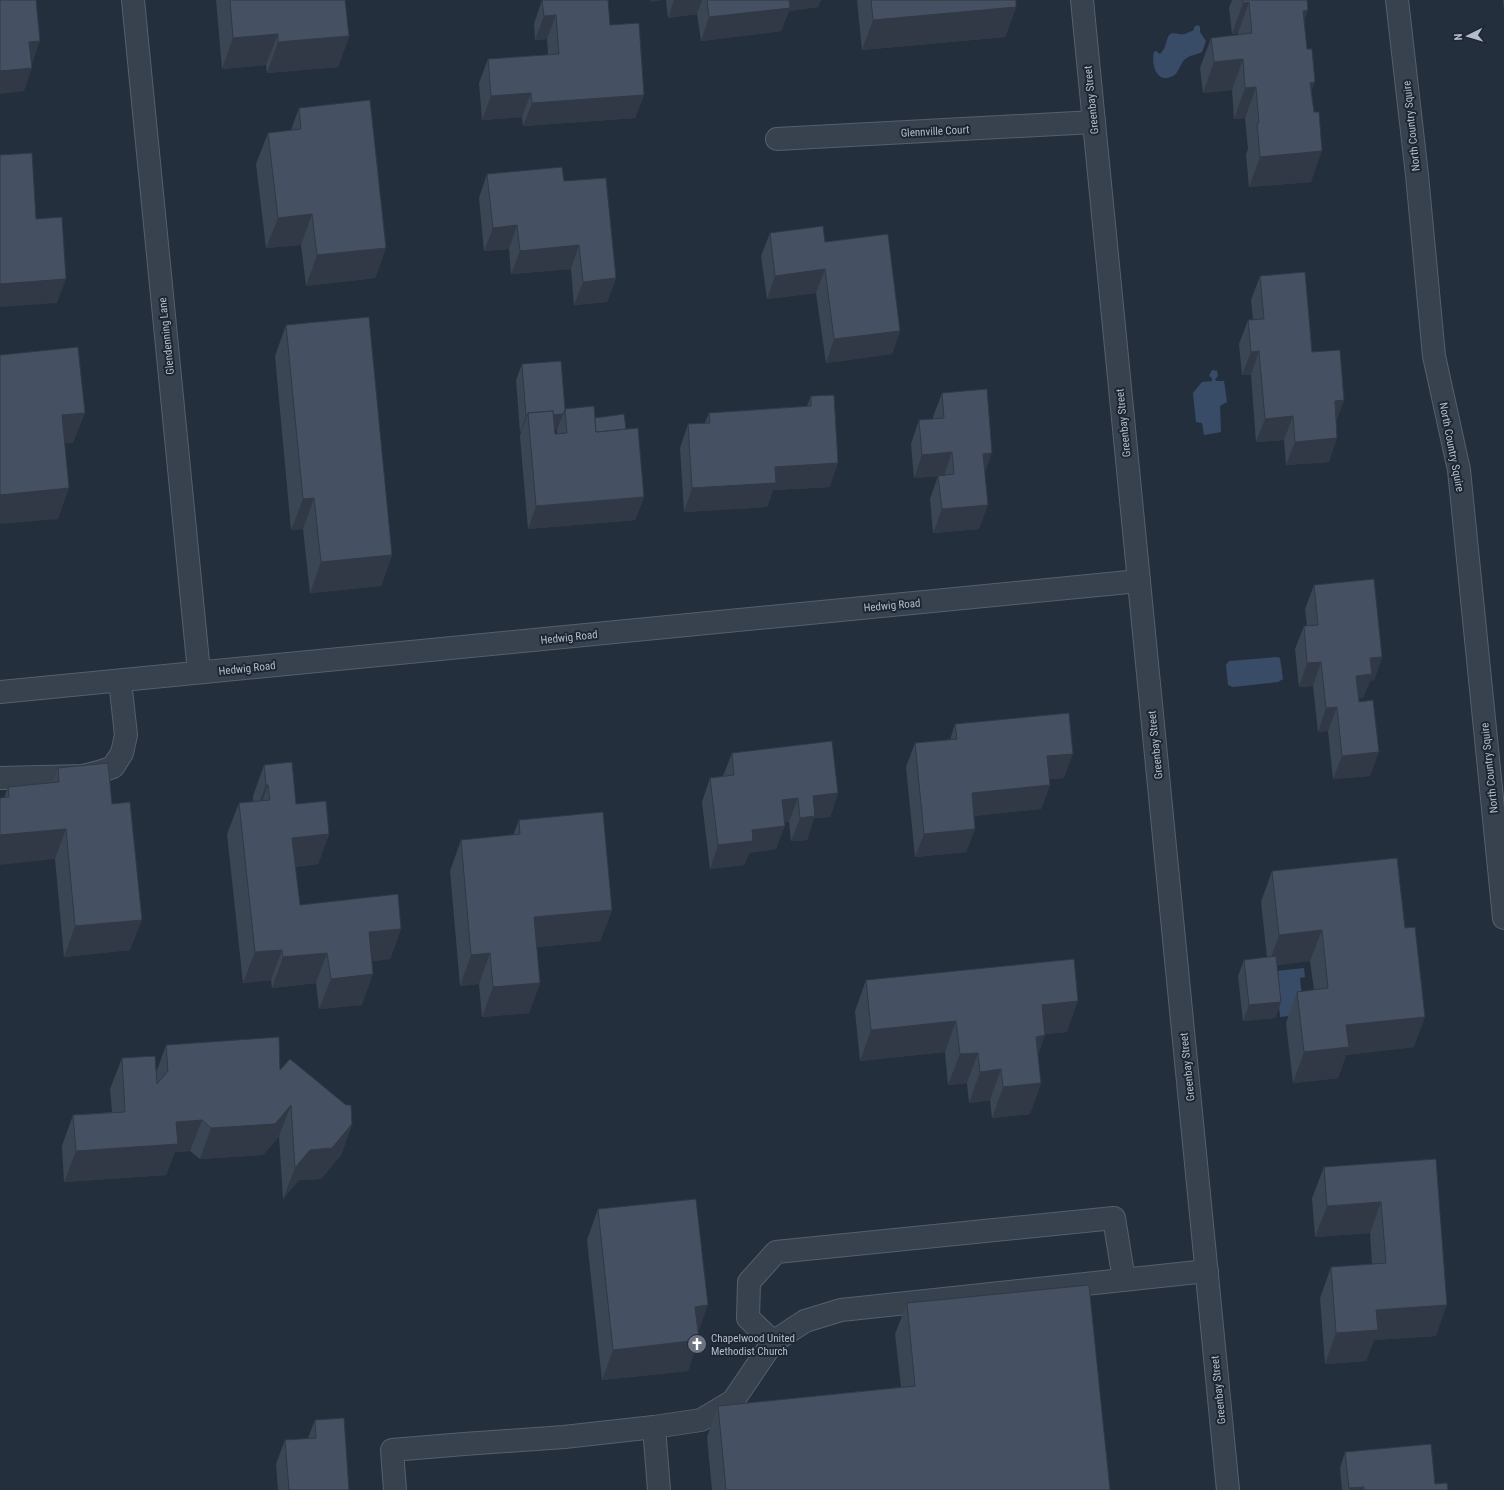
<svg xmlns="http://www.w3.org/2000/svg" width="1504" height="1490" font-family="'Roboto Condensed',sans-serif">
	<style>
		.water { fill: #394c67 }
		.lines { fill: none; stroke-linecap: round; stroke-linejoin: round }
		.minor-casing { stroke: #565f6c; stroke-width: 24 }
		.minor { stroke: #38414e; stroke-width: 22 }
		.wall { fill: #3b4654; fill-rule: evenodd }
		.shaded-wall { fill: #303945 }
		.building { fill: #455162; stroke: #303945 }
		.labels { text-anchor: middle; stroke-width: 4; stroke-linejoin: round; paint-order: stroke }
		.street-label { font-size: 11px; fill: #b4bcc9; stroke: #1d2633 }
		.poi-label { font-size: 11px; fill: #b4bcc9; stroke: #1d2633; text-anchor: start }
	</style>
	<rect width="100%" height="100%" fill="#242f3e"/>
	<g class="water">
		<path d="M1198,25L1200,27V32L1206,41L1202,52C1196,55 1190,55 1185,59C1180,64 1178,74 1173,76C1156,85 1151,63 1154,52L1156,51L1160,54C1165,49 1165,46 1167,40C1170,28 1178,36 1185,34C1188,33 1191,31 1194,30V27Z"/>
		<path d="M1212,370L1217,371L1218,376L1215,379L1216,381H1224L1227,402L1220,406L1221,432L1204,435L1202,423L1196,422L1193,393L1202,382L1212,381V378L1209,376Z"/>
		<path d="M1277,657L1280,658L1283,679L1278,682L1233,687L1228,685L1226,665L1229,661Z"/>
		<path d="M1304,968L1305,977L1300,978L1303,1006L1308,1014L1280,1017L1276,971Z"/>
	</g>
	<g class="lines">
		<defs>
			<g id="minor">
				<path d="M133,0L199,672"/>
				<path d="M1082,0L1228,1490"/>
				<path d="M1397,0L1417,175L1434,356L1459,470L1504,918"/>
				<path d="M777,139L1094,122"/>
				<path d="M0,692L1139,581"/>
				<path d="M0,778L83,776L99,772L113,767L122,753L126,735L120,681"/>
				<path d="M773,1342L748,1318L749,1282L776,1252L1114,1218L1124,1280"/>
				<path d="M654,1427L659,1490"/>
				<path d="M395,1490L392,1450L464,1444L564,1437L654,1427L701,1420L733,1401L773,1342L805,1321L841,1310L1207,1271"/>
			</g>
		</defs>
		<use href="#minor" class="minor-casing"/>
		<use href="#minor" class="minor"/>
	</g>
	<g class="wall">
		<path d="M216,0H345L349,36L338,67L267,73L266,65L222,69Z"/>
		<path d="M542,0L610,25L644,95L635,118L523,126L522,117L482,120L479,83L488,59L548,55L547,39L535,40L534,24Z"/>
		<path d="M666,0H821L818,7L789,11L781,31L701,41L697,14L668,18Z"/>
		<path d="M857,0H1016V7L1005,37L862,50Z"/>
		<path d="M1232,0H1307L1304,21L1311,92V182L1249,187L1246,154L1248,149L1245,118L1234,119L1232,90L1203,93L1200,68L1211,38L1238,35V33L1232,34L1229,8Z"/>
		<path d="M1503,0H1504V12Z"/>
		<path d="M299,108L386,248L375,278L306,286L301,245L266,248L256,164L268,133L291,130Z"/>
		<path d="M487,174L564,181L616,278L607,302L574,305L571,269L511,274L509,249L484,251L479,198Z"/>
		<path d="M770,233L825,242L900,331L892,354L826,363L816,293L767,299L761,256Z"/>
		<path d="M1260,276L1344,400L1336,421L1329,462L1286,465L1284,440L1256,442L1251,375H1242L1239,344L1248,320H1253L1251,300Z"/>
		<path d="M286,325L392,555L381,586L310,593L303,529L291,530L275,356Z"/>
		<path d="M522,364L565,409L595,418L626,429L644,497L635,520L528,529L520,437L521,432H520L516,380ZM554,430H557V434H555Z"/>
		<path d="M942,393L985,474L979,529L933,533L930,499L938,476L914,478L911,444L919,420L933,419V417Z"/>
		<path d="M811,396L830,487L773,490L767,507L684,512L680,448L688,424L705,423L709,413L807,406Z"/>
		<path d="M1314,585L1382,657L1374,680L1370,681L1363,698H1359L1370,776L1333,779L1328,731L1318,732L1313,686L1299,687L1295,649L1304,626H1307L1305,609Z"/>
		<path d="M955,724L1064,778L1049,779L1050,785L1041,809L973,816L975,829L966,852L915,857L906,767L915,743L950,740Z"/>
		<path d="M732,753L838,793L830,817L814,818L807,840L791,841L789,822H785L776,849L749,853L744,865L710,869L702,802L710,778L723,776Z"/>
		<path d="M264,765L296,804L329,834L318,864L295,867L300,905L401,929L390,959L372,961L362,1005L319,1009L316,983L272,988L271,980L243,983L227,834L239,803L253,802V796Z"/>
		<path d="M58,768L112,804L130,950L64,957L55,859L4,798L8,787L52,783Z"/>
		<path d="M519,820L612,910L600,941L537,947L540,983L529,1013L482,1017L479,984L460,986L450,871L461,840L513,835Z"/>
		<path d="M1397,858L1414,1047L1346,1055L1338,1078L1293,1083L1286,1023L1297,992L1314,990L1310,961L1277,965L1281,1002L1275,1018L1243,1021L1238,976L1244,960L1267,957L1261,902L1272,871Z"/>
		<path d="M866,980L1067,1032L1045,1034L1038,1055L1041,1083L1030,1114L992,1118L990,1100L969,1103L967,1083L948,1085L945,1052L860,1061L855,1011Z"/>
		<path d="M166,1045L280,1070L352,1124L341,1155L321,1179L299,1180L283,1199L279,1136L263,1155L200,1159L190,1151L175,1152L166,1175L64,1182L62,1146L73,1115L112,1112L110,1089L122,1058L156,1073Z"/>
		<path d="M1436,1159V1336L1374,1340L1366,1361L1325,1364L1320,1298L1331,1267L1372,1264L1370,1233L1315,1237L1312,1198L1324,1167Z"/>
		<path d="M598,1209L698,1332L688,1371L602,1380L587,1240Z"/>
		<path d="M907,1303L1110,1490H712L707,1437L718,1406L901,1387L895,1334Z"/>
		<path d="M315,1420L349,1490H278L276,1464L285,1440L308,1438Z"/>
		<path d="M1345,1452L1435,1484L1448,1490H1342L1340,1468Z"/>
	</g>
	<g class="shaded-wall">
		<path d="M650,0H664L650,2Z"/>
		<path d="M674,0H702L697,14L668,18Z"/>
		<path d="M784,0H821L818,7L789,11L781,31L701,41L709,17Z"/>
		<path d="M1249,2L1238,33L1232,34L1243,3Z"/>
		<path d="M1016,7L1005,37L862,50L873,20Z"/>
		<path d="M1308,10L1297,41L1303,11Z"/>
		<path d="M556,15L547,39L535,40L544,16Z"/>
		<path d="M278,34L266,65L222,69L233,38Z"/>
		<path d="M349,36L338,67L267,73L278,42Z"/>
		<path d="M40,41L32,64L29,42Z"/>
		<path d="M1243,59L1232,90L1203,93L1214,62Z"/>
		<path d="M32,68L24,91L0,94V71Z"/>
		<path d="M1315,82L1304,113L1310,83Z"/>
		<path d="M1256,87L1245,118L1234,119L1245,88Z"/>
		<path d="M531,93L522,117L482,120L491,96Z"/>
		<path d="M644,95L635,118L523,126L532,103Z"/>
		<path d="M1322,151L1311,182L1249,187L1260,157Z"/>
		<path d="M312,214L301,245L266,248L278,218Z"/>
		<path d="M517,225L509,249L484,251L493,228Z"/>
		<path d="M579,245L571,269L511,274L520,251Z"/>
		<path d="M386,248L375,278L306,286L317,255Z"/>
		<path d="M825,269L816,293L767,299L775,276Z"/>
		<path d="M616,278L607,302L574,305L583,282Z"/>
		<path d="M66,279L57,303L0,307V284Z"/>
		<path d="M900,331L892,354L826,363L834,339Z"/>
		<path d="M1259,351L1251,375H1242L1251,352Z"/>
		<path d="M1344,400L1335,424V401Z"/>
		<path d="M85,413L73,443L51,445L62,415Z"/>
		<path d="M563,414L557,430L530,432L529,416Z"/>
		<path d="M526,416H527L521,432H520Z"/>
		<path d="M1293,416L1284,440L1256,442L1265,419Z"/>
		<path d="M1337,438L1329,462L1286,465L1295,442Z"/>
		<path d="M952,452L944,476L914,478L922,455Z"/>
		<path d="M992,453L984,476L983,454Z"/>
		<path d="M838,463L830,487L773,490L767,507L684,512L692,488L775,467Z"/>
		<path d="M69,488L58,519L0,524V495Z"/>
		<path d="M644,497L635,520L528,529L536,506Z"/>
		<path d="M314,498L303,529L291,530L303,499Z"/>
		<path d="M988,505L979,529L933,533L942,509Z"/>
		<path d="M392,555L381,586L310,593L321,562Z"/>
		<path d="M1382,657L1374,680L1370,681L1363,698L1348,700L1356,676L1370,658Z"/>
		<path d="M1321,662L1313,686L1299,687L1307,663Z"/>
		<path d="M1337,707L1328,731L1318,732L1326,708Z"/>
		<path d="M1379,752L1370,776L1333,779L1342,756Z"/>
		<path d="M1073,754L1064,778L1039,780L1047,756Z"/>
		<path d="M266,785H268L257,816H254Z"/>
		<path d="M1050,785L1041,809L963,817L972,793Z"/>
		<path d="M838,793L830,817L814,818L807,840L791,841L800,818L813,796Z"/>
		<path d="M798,798L789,822L773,824L782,800Z"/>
		<path d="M785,826L776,849L749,853L744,865L710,869L718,845L752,830Z"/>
		<path d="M66,829L55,859L0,865V835Z"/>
		<path d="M975,829L966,852L915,857L924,834Z"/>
		<path d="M329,834L318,864L281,868L292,838Z"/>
		<path d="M612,910L600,941L523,948L534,917Z"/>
		<path d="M142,920L130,950L64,957L75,926Z"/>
		<path d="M401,929L390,959L357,963L369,932Z"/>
		<path d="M1322,930L1310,961L1268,966L1279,935Z"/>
		<path d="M282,950L271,980L243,983L255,952Z"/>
		<path d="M327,953L316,983L272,988L283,957Z"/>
		<path d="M490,953L479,984L460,986L471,955Z"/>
		<path d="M373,974L362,1005L319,1009L331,979Z"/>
		<path d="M540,983L529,1013L482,1017L493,987Z"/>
		<path d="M1078,1001L1067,1032L1031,1035L1042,1005Z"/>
		<path d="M1281,1002L1275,1018L1243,1021L1249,1005Z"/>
		<path d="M1425,1017L1414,1047L1346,1055L1338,1078L1293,1083L1304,1052L1346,1025Z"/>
		<path d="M956,1021L945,1052L860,1061L871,1030Z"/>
		<path d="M1045,1035L1034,1066L1036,1037Z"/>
		<path d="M978,1053L967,1083L948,1085L960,1054Z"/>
		<path d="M1001,1069L990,1100L969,1103L980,1072Z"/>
		<path d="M1041,1083L1030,1114L992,1118L1003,1087Z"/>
		<path d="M291,1105L279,1136L263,1155L200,1159L211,1128Z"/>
		<path d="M202,1120L190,1151L175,1152L166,1175L64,1182L76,1151L176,1122Z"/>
		<path d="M352,1124L341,1155L321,1179L299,1180L283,1199L295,1168L310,1150Z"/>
		<path d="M1381,1202L1370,1233L1315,1237L1327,1206Z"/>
		<path d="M708,1305L697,1336L695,1307Z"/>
		<path d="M1447,1305L1436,1336L1374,1340L1366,1361L1325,1364L1336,1333L1376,1310Z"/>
		<path d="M699,1340L688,1371L602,1380L613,1350Z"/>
		<path d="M1364,1487L1363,1490H1349V1488Z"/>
	</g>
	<g class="building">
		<path d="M0,0H36L40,41L29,42L32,68L0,71Z"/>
		<path d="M230,0H345L349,36L278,42V34L233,38Z"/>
		<path d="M542,0H608L610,25L639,23L644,95L532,103L531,93L491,96L488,59L559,54L556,15L544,16Z"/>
		<path d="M707,0H789L790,8L709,17Z"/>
		<path d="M871,0H1016V7L873,20Z"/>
		<path d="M1243,0H1307L1308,10L1303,11L1307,49H1312L1315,82L1310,83L1314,112H1319L1322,151L1260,157L1257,123H1259L1256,87L1245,88L1243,59L1214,62L1211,38L1252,33L1249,2L1243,3Z"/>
		<path d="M370,100L386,248L317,255L312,214L278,218L268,133L301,129L299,108Z"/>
		<path d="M32,153L36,219L62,217L66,279L0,284V155Z"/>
		<path d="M562,167L564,181L606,178L616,278L583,282L579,245L520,251L517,225L493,228L487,174Z"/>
		<path d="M823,226L825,242L888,234L900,331L834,339L825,269L775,276L770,233Z"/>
		<path d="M1305,272L1312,352L1340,350L1344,400L1335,401L1337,438L1295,442L1293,416L1265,419L1259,351L1251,352L1248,320L1264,319L1260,276Z"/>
		<path d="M369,317L392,555L321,562L314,498L303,499L286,325Z"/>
		<path d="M78,347L85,413L62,415L69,488L0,495V355Z"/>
		<path d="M561,361L565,409L563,414L553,415V411L528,413L527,416H526L522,364Z"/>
		<path d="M987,389L992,453L983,454L988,505L942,509L938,476L954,474L952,452L922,455L919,420L944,418L942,393Z"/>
		<path d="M834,395L838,463L775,467L776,483L692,488L688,424L710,423L709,413L811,406V396Z"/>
		<path d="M594,406L596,432L638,428L644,497L536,506L528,413L553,411L555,434L567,433L565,409Z"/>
		<path d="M624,414L626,429L596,432L595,418Z"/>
		<path d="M1374,579L1382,657L1370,658L1372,674L1356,676L1359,702L1373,700L1379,752L1342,756L1337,707L1326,708L1321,662L1307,663L1304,626L1318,625L1314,585Z"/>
		<path d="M1069,713L1073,754L1047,756L1050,785L972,793L975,829L924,834L915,743L957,739L955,724Z"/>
		<path d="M832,741L838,793L813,796L815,816L800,818L798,798L782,800L785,826L752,830L753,841L718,845L710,778L734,775L732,753Z"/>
		<path d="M292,762L296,804L326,801L329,834L292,838L300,905L398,894L401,929L369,932L373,974L331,979L327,953L283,957L282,950L255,952L239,803L270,800L268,785H266L264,765Z"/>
		<path d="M108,763L112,804L130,802L142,920L75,926L66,829L0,835V798L9,797L8,787L59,782L58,768Z"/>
		<path d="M603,812L612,910L534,917L540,983L493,987L490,953L471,955L461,840L520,834L519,820Z"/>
		<path d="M1397,858L1405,928L1415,927L1425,1017L1346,1025L1349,1047L1304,1052L1297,992L1328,988L1322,930L1279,935L1272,871Z"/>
		<path d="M1276,956L1281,1002L1249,1005L1244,960Z"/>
		<path d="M1074,959L1078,1001L1042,1005L1045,1035L1036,1037L1041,1083L1003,1087L1001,1069L980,1072L978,1053L960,1054L956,1021L871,1030L866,980Z"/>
		<path d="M279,1037L280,1070L290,1059L346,1105H351L352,1124L332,1148L310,1150L295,1168L291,1105L275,1124L211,1128L202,1120L176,1122L178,1144L76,1151L73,1115L125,1112L122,1058L155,1056L157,1084L168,1071L166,1045Z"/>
		<path d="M1436,1159L1447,1305L1376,1310L1378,1330L1336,1333L1331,1267L1386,1263L1381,1202L1327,1206L1324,1167Z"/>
		<path d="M696,1199L708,1305L695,1307L699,1340L613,1350L598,1209Z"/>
		<path d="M1089,1285L1110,1490H726L718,1406L915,1386L907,1303Z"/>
		<path d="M344,1418L349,1490H289L285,1440L316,1438L315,1420Z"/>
		<path d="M1431,1444L1435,1484L1447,1483L1448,1490H1364V1487L1349,1488L1345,1452Z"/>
	</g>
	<defs>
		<symbol id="church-disc" viewBox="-11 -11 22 22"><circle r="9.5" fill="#6b7280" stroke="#1d2633"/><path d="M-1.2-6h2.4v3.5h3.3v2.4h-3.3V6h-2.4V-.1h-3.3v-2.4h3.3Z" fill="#fff"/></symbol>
	</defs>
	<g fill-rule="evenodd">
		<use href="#church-disc" x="686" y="1333" width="22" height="22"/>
	</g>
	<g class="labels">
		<g class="street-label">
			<text transform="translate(1091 100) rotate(-96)" y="4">Greenbay Street</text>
			<text transform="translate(1411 126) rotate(-96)" y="4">North Country Squire</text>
			<text transform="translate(935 131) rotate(-3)" y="4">Glennville Court</text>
			<text transform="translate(166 336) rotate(-96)" y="4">Glendenning Lane</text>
			<text transform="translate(1123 423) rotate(-96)" y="4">Greenbay Street</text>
			<text transform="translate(1452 447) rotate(79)" y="4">North Country Squire</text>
			<text transform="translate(892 605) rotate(-5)" y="4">Hedwig Road</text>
			<text transform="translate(569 637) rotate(-6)" y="4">Hedwig Road</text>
			<text transform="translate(247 668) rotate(-6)" y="4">Hedwig Road</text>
			<text transform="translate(1155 745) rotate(-96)" y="4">Greenbay Street</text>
			<text transform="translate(1489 768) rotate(-96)" y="4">North Country Squire</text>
			<text transform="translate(1187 1067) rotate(-96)" y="4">Greenbay Street</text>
			<text transform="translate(1218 1390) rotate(-96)" y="4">Greenbay Street</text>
		</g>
		<g class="poi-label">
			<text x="711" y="1342">Chapelwood United<tspan x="711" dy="13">Methodist Church</tspan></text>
		</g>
	</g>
	<g transform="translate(1468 36) rotate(265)" stroke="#1d2633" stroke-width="3" paint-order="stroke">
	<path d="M0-3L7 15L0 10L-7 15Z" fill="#b4bcc9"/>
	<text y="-6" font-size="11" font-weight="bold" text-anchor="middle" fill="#b4bcc9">N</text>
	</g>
</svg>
